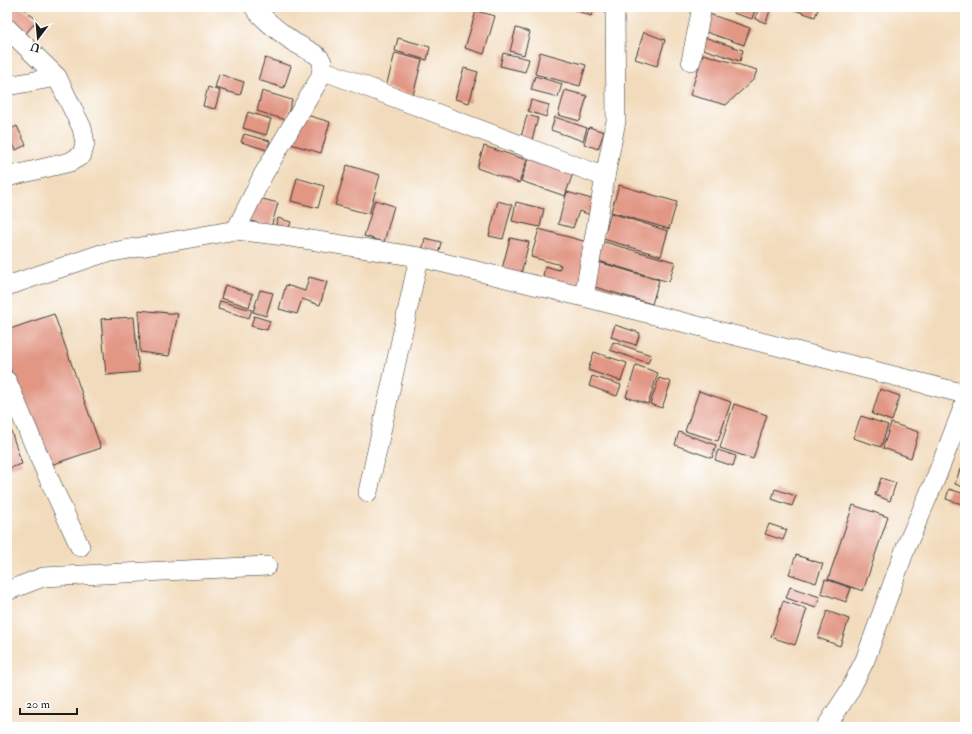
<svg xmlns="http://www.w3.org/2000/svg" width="972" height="734" font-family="'IM FELL Double Pica',serif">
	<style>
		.building { fill: #e29785 }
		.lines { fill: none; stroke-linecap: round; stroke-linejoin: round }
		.minor-casing { stroke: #3c3934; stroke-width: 20 }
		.minor { stroke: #fff; stroke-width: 19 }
	</style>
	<rect width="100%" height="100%" fill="#fff"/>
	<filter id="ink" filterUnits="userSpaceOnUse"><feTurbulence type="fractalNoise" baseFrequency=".025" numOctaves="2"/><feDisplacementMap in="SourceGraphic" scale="8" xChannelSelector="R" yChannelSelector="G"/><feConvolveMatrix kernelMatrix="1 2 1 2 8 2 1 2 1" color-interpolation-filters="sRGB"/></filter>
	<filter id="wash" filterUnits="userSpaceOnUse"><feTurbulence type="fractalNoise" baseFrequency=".012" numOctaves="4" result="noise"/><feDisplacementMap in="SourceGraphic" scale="16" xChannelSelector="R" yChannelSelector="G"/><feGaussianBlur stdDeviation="0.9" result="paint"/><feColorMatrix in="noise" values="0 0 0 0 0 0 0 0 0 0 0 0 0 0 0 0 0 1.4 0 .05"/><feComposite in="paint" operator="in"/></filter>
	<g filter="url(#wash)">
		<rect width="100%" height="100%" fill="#f2dbbc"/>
		<g id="blocks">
			<g class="building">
				<path d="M7,7H21L37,20L24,36L7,21Z"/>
				<path d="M573,7H594L591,16L572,9Z"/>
				<path d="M735,7H756L752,19L733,13Z"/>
				<path d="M759,7H771L766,23L755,19Z"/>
				<path d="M786,7H819L815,17Z"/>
				<path d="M476,11L495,16L484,54L465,48Z"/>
				<path d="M706,13L750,28L744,45L700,30Z"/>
				<path d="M516,28L530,32L524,55L510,51Z"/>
				<path d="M644,32L665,40L657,66L635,59Z"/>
				<path d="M701,36L743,50L740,61L697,47Z"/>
				<path d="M398,38L430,47L427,60L395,51Z"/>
				<path d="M540,52L586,65L580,86L535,74Z"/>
				<path d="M395,53L422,60L413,95L386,87Z"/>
				<path d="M503,53L529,59L525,72L500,66Z"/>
				<path d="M703,54L757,70L754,79L726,105L690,95Z"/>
				<path d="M265,58L291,66L284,88L258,80Z"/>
				<path d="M464,68L478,72L469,103L455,99Z"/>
				<path d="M219,74L244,82L240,95L215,88Z"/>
				<path d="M535,76L562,84L558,97L531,90Z"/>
				<path d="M208,87L220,91L215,109L203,106Z"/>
				<path d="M565,90L587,96L580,121L558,115Z"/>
				<path d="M262,91L292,100L286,120L257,111Z"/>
				<path d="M531,100L549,105L546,117L528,111Z"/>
				<path d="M248,112L271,119L266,135L243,128Z"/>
				<path d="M300,113L330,122L321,153L291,144Z"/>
				<path d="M527,115L538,118L532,140L521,137Z"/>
				<path d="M555,117L587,128L583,141L551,130Z"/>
				<path d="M17,126L26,145L16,150L7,131Z"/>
				<path d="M589,127L604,132L598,149L584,144Z"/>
				<path d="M244,134L270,141L267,150L241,142Z"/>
				<path d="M484,146L527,160L519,183L477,168Z"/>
				<path d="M529,158L573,173L565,196L521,181Z"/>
				<path d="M347,165L380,175L369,214L335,205Z"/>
				<path d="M297,178L324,186L318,208L291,201Z"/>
				<path d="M619,185L677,202L669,229L611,212Z"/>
				<path d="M567,192L595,200L591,215L579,211L573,228L558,224Z"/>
				<path d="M255,197L278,203L271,227L248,220Z"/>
				<path d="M375,200L394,206L384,242L364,236Z"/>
				<path d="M498,201L512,205L503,239L489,236Z"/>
				<path d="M516,202L544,209L540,227L512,221Z"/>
				<path d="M611,213L668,231L661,256L603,239Z"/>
				<path d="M278,218L291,222L287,234L275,230Z"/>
				<path d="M539,229L591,243L578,291L542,282L545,266L559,270L561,265L531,257Z"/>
				<path d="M425,238L441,242L438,255L422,252Z"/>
				<path d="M510,238L529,242L521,274L502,269Z"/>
				<path d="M601,241L675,262L669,282L595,260Z"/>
				<path d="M595,261L659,280L652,304L588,285Z"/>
				<path d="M309,277L327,282L320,305L302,299L297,314L279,309L286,285L305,291Z"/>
				<path d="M225,285L253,294L249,307L221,298Z"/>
				<path d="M260,290L273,293L266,316L253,312Z"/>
				<path d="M220,301L252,310L249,318L218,309Z"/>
				<path d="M139,310L178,314L169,356L140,352Z"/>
				<path d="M54,314L101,448L45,467L7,360V330Z"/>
				<path d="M254,316L270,321L267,330L251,326Z"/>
				<path d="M134,317L139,372L106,375L101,319Z"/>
				<path d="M615,325L640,333L636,345L611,337Z"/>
				<path d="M613,342L651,355L648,363L610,350Z"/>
				<path d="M594,352L627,363L621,381L588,370Z"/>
				<path d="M636,365L658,373L648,404L626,397Z"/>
				<path d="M592,376L621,385L617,396L589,386Z"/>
				<path d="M659,378L671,382L662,408L650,404Z"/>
				<path d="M880,389L900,396L892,421L872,414Z"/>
				<path d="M699,391L731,402L718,441L685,431Z"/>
				<path d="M734,404L767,415L753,459L720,448Z"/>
				<path d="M861,416L888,425L881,447L853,438Z"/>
				<path d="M7,419L22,464L7,469Z"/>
				<path d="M891,423L919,432L911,458L883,448Z"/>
				<path d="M679,432L716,445L712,458L675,445Z"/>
				<path d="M718,450L736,456L733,466L715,460Z"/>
				<path d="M965,454V488L955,484Z"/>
				<path d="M881,478L896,483L890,501L875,495Z"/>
				<path d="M775,489L796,496L792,506L772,499Z"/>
				<path d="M949,489L965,494V505L946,499Z"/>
				<path d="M853,505L888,517L863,591L828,579Z"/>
				<path d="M769,524L787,530L783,540L765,534Z"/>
				<path d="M796,555L823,564L816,583L789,574Z"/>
				<path d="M825,579L851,588L846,602L821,593Z"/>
				<path d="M790,587L820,597L816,608L786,598Z"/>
				<path d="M783,601L807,609L795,645L771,637Z"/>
				<path d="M827,611L849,619L840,646L818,638Z"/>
			</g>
		</g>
	</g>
	<g filter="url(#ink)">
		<use href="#blocks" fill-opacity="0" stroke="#3c3934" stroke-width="1"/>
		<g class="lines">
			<defs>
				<g id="minor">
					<path d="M7,28L57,77L82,128L85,143L82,155L70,162L7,177"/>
					<path d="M691,61L702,7"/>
					<path d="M322,70L605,177"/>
					<path d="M7,86L57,77"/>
					<path d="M236,230L263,175L320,78C321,73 323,67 322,62C320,54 299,46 292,41C279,31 263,20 254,7"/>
					<path d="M7,286L101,254L236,230L285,236L419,257L584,297L965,394"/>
					<path d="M584,297L605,177L616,121L615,15L617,7"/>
					<path d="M7,381L40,459L80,547"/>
					<path d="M368,492L419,257"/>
					<path d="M7,591L43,577L267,566"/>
					<path d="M826,727L849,692L865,660L906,547L935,480L965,403"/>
				</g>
			</defs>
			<use href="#minor" class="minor-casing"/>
			<use href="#minor" class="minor"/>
		</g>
	</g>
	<rect width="972" height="734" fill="none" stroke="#fff" stroke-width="24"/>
	<g transform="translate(38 38) rotate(196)" stroke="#ffffff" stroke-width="3" paint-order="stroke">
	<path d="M0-3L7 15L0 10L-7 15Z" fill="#1c1c1c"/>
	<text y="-6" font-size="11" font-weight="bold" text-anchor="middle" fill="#1c1c1c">U</text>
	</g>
	<path d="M20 708v6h57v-6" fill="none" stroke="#1c1c1c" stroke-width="2"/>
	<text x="26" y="708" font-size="12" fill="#1c1c1c" stroke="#ffffff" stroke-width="3" paint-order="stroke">20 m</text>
</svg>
